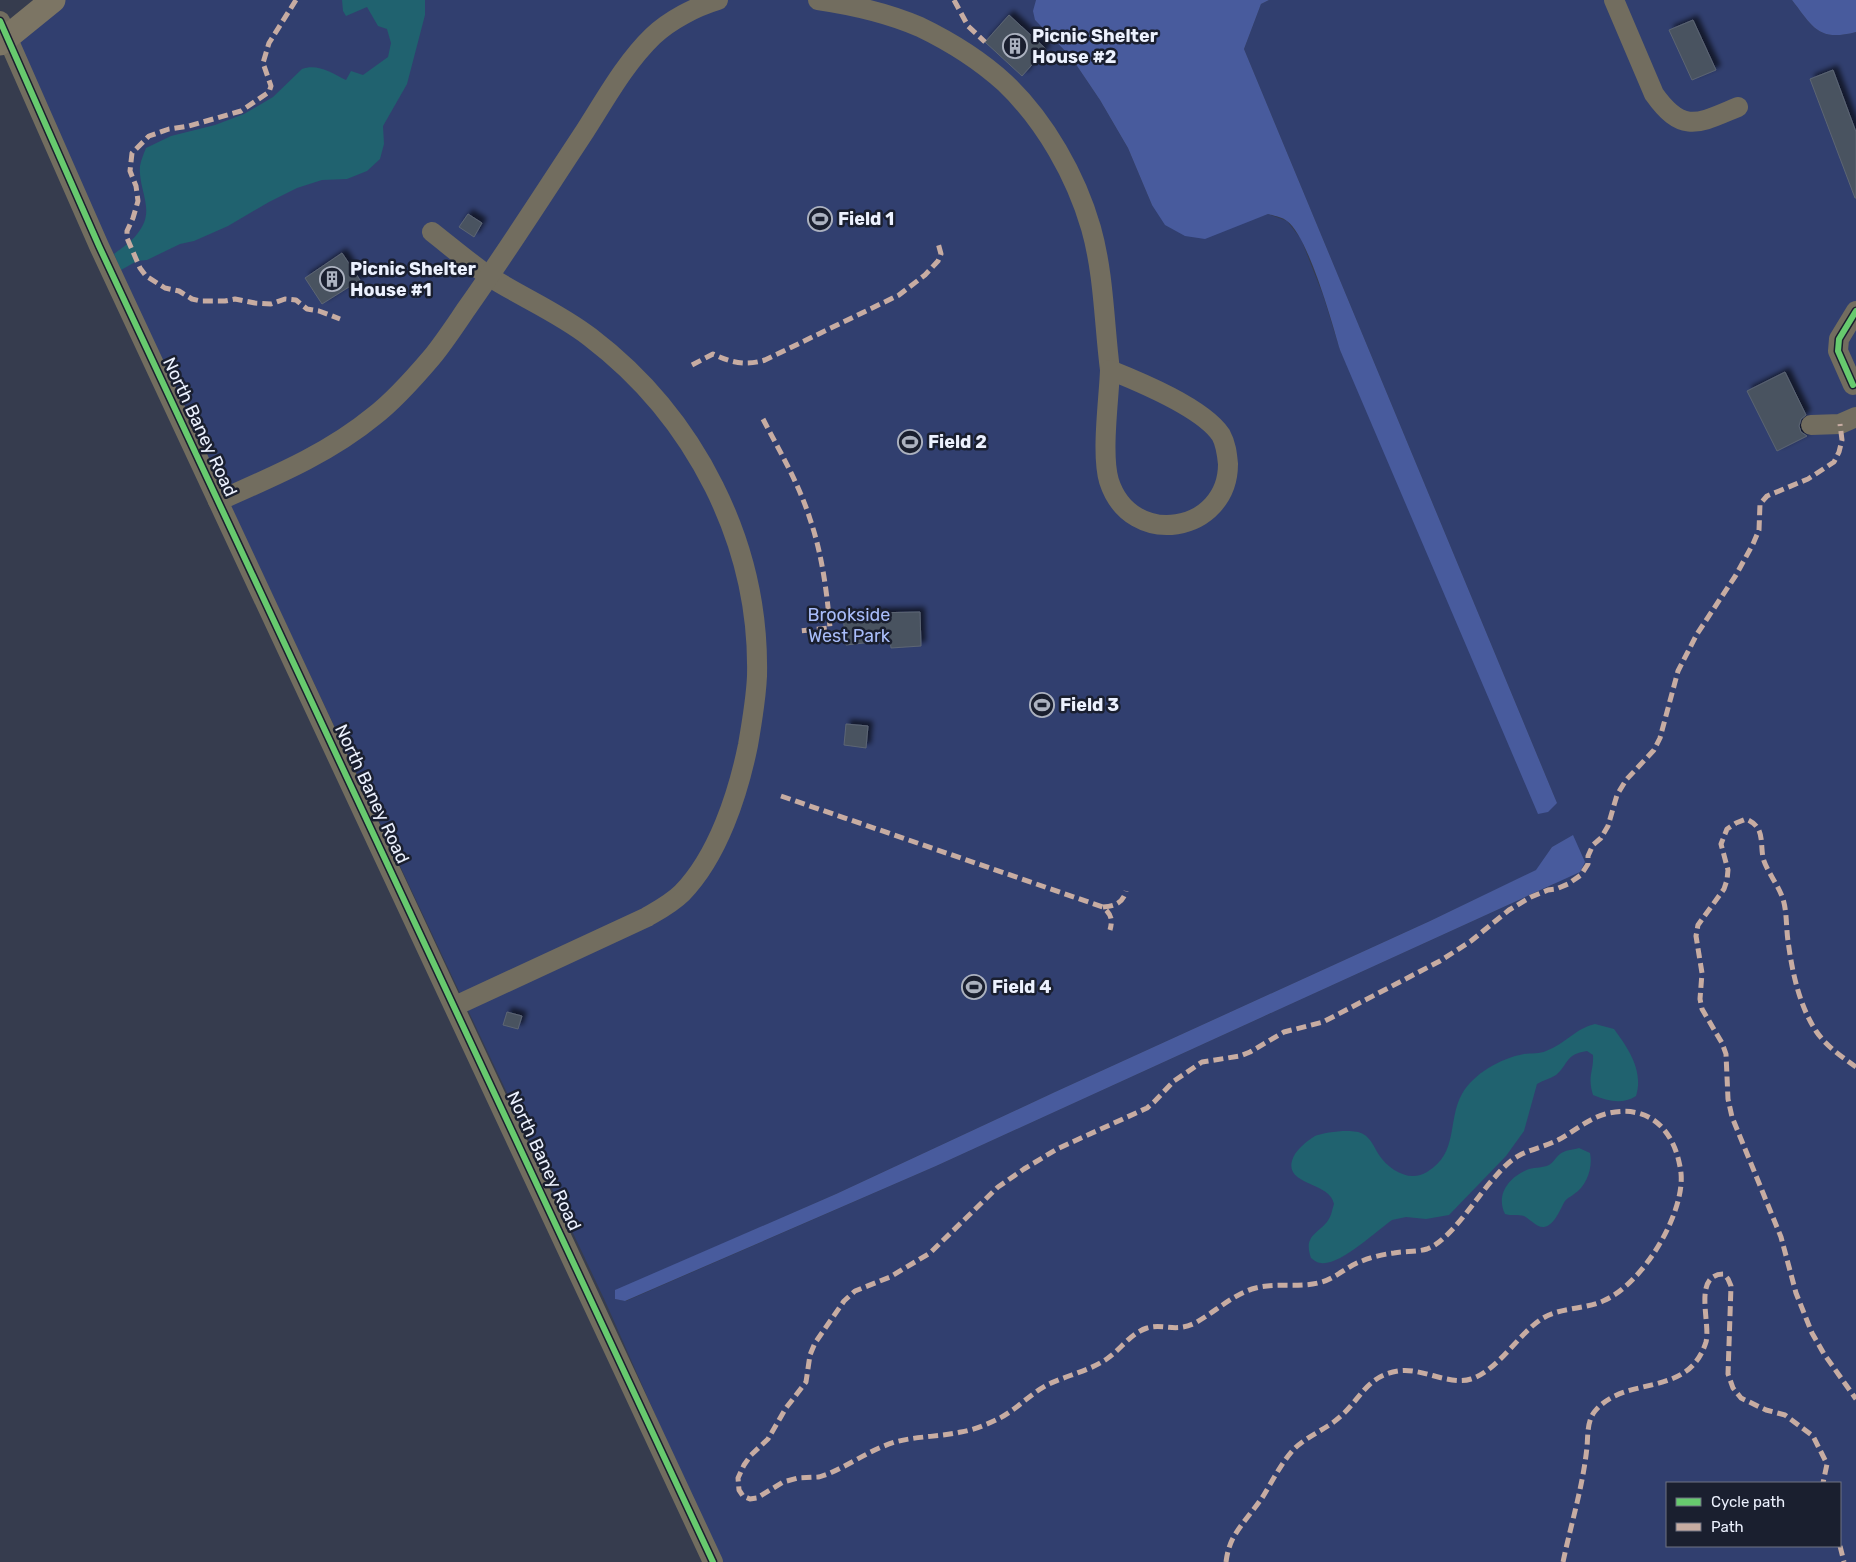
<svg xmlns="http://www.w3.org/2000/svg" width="1856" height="1562" font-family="Rubik,sans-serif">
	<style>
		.green { fill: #313f6f; fill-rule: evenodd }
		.forest { fill: #485b9d }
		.water { fill: #20626f }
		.building { fill: #4a5361; stroke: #5c6573; filter: url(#shadow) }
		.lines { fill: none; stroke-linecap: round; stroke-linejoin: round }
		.minor { stroke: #726d5f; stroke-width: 20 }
		.major { stroke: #7c7564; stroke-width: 25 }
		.quiet { stroke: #c7aca2; stroke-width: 5; stroke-dasharray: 10 5; stroke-linecap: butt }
		.cycleway-casing { stroke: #1a1f2f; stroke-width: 9 }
		.cycleway { stroke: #67ca6e; stroke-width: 6 }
		.labels { text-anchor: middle; stroke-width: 5; stroke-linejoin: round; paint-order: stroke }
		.poi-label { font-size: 18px; font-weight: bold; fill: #ecf1fe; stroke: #1a1f2f; text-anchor: start }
		.street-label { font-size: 18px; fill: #ecf1fe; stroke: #1a1f2f }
		.park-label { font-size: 18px; fill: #a9bdfa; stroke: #1a1f2f }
	</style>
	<defs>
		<filter id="shadow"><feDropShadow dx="4.5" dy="-4.5" stdDeviation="2.5" flood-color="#0009"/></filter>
	</defs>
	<rect width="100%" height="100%" fill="#363c4e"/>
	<path class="green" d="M62,0H1036L1035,20L1071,57L1100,100L1128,148L1152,205L1247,221L1268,214L1287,221L1301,239L1323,295L1340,350L1557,803L1244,49L1261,4L1269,0H1792C1813,27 1818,42 1856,32V1562H720L606,1303L122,276L14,38ZM1572,836L1554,884L936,1166L626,1301L615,1299V1291L836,1194L1055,1092L1430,921L1537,870L1552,847ZM1667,1483H1840V1546H1667Z"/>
	<g class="forest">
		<path d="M1036,0H1269L1261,4L1244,49L1557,803L1548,812L1538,814L1340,350C1332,322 1308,236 1287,221C1282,217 1274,216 1268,214L1205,239L1185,236L1165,225L1152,205L1128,148L1100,100L1071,57L1035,20L1033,11Z"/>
		<path d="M1792,0H1856V32C1818,42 1813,27 1792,0Z"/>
		<path d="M1573,835L1585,862L1580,872L936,1166L625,1301L615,1299V1290L836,1194L1055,1092L1430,921L1536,870L1552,847Z"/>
	</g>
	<g class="water">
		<path d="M342,0H425V15L407,84L383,126L384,144L380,159L367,171L347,179L322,180L297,188L269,202L228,226L194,241L180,244L147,260L137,261L121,270L114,254C123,247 134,240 140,230C155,209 138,189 140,166C141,160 144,153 146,148L171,136L215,125L244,114L273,97L302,69C317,63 332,73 346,80L351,71L363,75L388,57L391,43L387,29L378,26L367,7L346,16L343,11Z"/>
		<path d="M1595,1024L1614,1029C1628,1048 1644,1071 1636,1096C1622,1105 1608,1101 1593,1095C1587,1076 1594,1071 1593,1055L1587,1051C1565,1054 1569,1064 1556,1075C1550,1079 1543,1080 1537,1084L1524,1131L1506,1156L1449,1215L1426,1219L1406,1217L1392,1220C1376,1231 1340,1266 1321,1263C1317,1263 1314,1260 1311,1258C1301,1230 1327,1234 1332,1211C1332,1211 1334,1204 1334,1204C1330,1180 1277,1186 1295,1154C1299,1148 1308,1140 1315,1136C1325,1132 1354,1128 1363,1134C1371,1138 1375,1149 1379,1155C1389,1170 1410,1183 1427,1172C1459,1153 1447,1121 1462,1094C1473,1074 1501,1058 1524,1054C1531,1053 1540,1054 1546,1051C1565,1044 1576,1028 1595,1024Z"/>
		<path d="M1579,1148L1590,1153C1593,1167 1587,1186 1574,1194C1571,1197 1568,1197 1565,1201C1560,1209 1555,1225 1544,1227C1537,1228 1530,1219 1524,1216C1518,1214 1511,1216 1505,1214C1495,1194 1510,1176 1529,1169C1536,1167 1543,1168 1549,1165C1554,1162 1556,1157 1560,1154C1565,1150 1572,1150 1579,1148Z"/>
	</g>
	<g class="building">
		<path d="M1009,15L1046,49L1022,76L985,42Z"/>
		<path d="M1693,20L1716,70L1692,80L1669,30Z"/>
		<path d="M1833,70L1856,132V198H1855L1810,79Z"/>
		<path d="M468,214L482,223L474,237L459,227Z"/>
		<path d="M342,253L360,280L322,304L305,278Z"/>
		<path d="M1785,372L1806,415L1801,419L1799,426L1801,432L1807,436L1777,451L1747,391Z"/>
		<path d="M920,612L921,646L891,648L890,640L846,645L843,616L870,613Z"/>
		<path d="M846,724L868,726L866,748L844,745Z"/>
		<path d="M507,1012L522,1016L518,1029L503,1025Z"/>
	</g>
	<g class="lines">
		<g class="minor">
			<path d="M818,0C852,5 888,13 920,27C949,41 981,61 1005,83C1045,121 1076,176 1091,228C1104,274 1104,323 1110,370"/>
			<path d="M1614,0L1654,94C1683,135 1699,123 1738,107"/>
			<path d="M0,21L99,246L713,1562"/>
			<path d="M432,232C451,247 470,263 490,277C523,298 559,313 590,337C695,417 760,543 757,676C756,699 752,722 748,745C738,794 718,856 682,893C672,903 659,910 647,917L455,1006"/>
			<path d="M1110,370C1140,382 1203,408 1221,435C1226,444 1227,454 1228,464C1228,533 1131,550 1109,481C1101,454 1109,399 1110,370Z"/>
			<path d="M1853,385L1838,351L1839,339L1856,311"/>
			<path d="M1811,425L1840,424L1856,417"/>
			<path d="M218,501C272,477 328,454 374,416C395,400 415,377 432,357C445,341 456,324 467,308C508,250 546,190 585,131C605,100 625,63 653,36C670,20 695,7 718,0"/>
		</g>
		<path class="major" d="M0,43L53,0"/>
		<g class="quiet">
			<path d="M296,0L269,43L263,63L271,86L269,92L241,111L189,126L169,129L149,136L132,153L130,171L136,186L138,201L133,218L127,231V238L140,268L146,276L165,288L179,291L192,299L201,301H225L235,299L255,303L271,304L285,299L296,300L307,309L319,311L340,319"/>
			<path d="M954,0L968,26L985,42"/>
			<path d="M692,365L713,354C732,363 746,366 765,360L899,295L925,275L938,261L941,254L938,243"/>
			<path d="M763,419C780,452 799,484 810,519C822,554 827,592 830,628L798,631"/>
			<path d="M781,796L1103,907C1111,914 1113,919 1110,930"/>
			<path d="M1103,907C1115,906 1123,903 1126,891"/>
			<path d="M1856,1067C1842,1057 1826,1046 1816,1031C1799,1005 1792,971 1788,941C1786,927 1787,912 1783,899C1778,884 1767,872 1763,858C1760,841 1765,827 1746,819L1736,823L1727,829L1721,844L1728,870L1727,880L1724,889L1698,925L1696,936L1702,973L1700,999L1702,1009L1722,1043L1726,1054L1728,1099L1732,1117L1781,1237L1796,1293L1812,1333L1824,1354L1856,1399"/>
			<path d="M1840,1546L1844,1562"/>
			<path d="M1226,1562C1227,1554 1229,1546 1233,1538C1241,1524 1253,1511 1262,1498C1272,1482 1281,1463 1294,1449C1307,1436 1327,1429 1341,1416C1361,1398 1367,1376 1398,1371C1421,1367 1449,1386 1471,1379C1497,1371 1518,1335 1540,1320C1558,1307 1583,1310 1603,1301C1642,1285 1685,1214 1681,1173C1676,1133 1652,1104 1609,1113C1590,1117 1575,1131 1558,1140C1546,1146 1532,1149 1520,1155C1510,1160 1502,1169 1495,1177C1478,1195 1451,1240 1427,1249C1417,1252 1405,1251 1394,1253C1384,1254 1372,1257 1362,1261C1347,1266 1334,1280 1318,1283C1296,1288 1274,1282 1252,1289C1231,1296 1215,1312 1195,1323C1175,1333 1163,1323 1147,1328C1131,1333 1121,1349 1108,1358C1090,1371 1067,1375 1047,1385C1030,1394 1017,1409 1000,1418C988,1424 974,1430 961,1432C939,1437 917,1436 895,1442C872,1449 851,1464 828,1474L819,1477L798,1478L783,1482L757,1498L750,1499L743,1496L739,1490L738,1478L744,1465L751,1455L768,1439L786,1408L806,1382L810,1355L815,1343L844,1301L855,1291L890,1277L930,1253L998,1187L1024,1169L1057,1149L1147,1108L1154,1102L1174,1081L1202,1062L1240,1056L1250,1052L1284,1032L1323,1022L1440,961L1471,941L1509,910L1531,897L1548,890L1556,889L1568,884L1581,875L1588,864V856L1593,845L1601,838L1608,826L1617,795L1626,780L1654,750L1660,738L1678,671L1697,634L1736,575L1753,544L1759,530L1760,504L1767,496L1808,479L1834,462L1839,452L1842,440L1840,424"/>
			<path d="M1563,1562C1571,1524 1583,1486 1587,1447C1588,1435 1587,1421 1595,1411C1626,1374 1688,1399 1706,1342C1711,1323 1692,1274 1724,1274L1728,1279L1731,1286L1728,1374L1733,1388L1741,1398L1766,1410L1785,1415L1813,1436L1827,1464L1823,1483"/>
		</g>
		<defs>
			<g id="cycleway">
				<path d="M0,21L99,246L713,1562"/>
				<path d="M1853,385L1838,351L1839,339L1856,311"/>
			</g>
		</defs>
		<use href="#cycleway" class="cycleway-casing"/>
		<use href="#cycleway" class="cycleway"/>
	</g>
	<defs>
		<symbol id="building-ring" viewBox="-11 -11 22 22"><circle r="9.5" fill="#1a1f2f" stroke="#acb2c0" stroke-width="1.5"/><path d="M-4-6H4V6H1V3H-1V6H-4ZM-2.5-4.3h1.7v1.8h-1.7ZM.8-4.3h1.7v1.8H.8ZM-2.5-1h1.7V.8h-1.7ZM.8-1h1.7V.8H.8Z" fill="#acb2c0"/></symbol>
		<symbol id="stadium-ring" viewBox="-11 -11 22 22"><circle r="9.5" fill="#1a1f2f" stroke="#acb2c0" stroke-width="1.5"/><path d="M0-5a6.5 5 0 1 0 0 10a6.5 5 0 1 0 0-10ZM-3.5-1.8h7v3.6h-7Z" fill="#acb2c0"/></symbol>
	</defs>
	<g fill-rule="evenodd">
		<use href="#building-ring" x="1001" y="32" width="28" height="28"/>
		<use href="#stadium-ring" x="806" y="205" width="28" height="28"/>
		<use href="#building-ring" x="318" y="265" width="28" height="28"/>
		<use href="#stadium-ring" x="896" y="428" width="28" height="28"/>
		<use href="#stadium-ring" x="1028" y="691" width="28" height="28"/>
		<use href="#stadium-ring" x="960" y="973" width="28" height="28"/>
	</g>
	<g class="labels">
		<g class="poi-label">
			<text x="1032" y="42">Picnic Shelter<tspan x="1032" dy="21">House #2</tspan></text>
			<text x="838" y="225">Field 1</text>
			<text x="350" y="275">Picnic Shelter<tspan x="350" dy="21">House #1</tspan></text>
			<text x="928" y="448">Field 2</text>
			<text x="1060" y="711">Field 3</text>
			<text x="992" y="993">Field 4</text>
		</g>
		<g class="street-label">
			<text transform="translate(200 427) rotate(65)" y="6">North Baney Road</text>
			<text transform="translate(372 794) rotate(65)" y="6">North Baney Road</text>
			<text transform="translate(544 1161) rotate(65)" y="6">North Baney Road</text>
		</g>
		<g class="park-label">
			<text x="849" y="621">Brookside<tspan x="849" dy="21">West Park</tspan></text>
		</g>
	</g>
	<rect x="1666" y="1482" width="175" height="65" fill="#1a1f2f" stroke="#6e7382"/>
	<rect x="1676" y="1498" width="25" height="8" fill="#67ca6e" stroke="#6e7382"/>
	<text x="1711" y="1507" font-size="15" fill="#ecf1fe">Cycle path</text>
	<rect x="1676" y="1523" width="25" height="8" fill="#c7aca2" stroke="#6e7382"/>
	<text x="1711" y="1532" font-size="15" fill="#ecf1fe">Path</text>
</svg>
